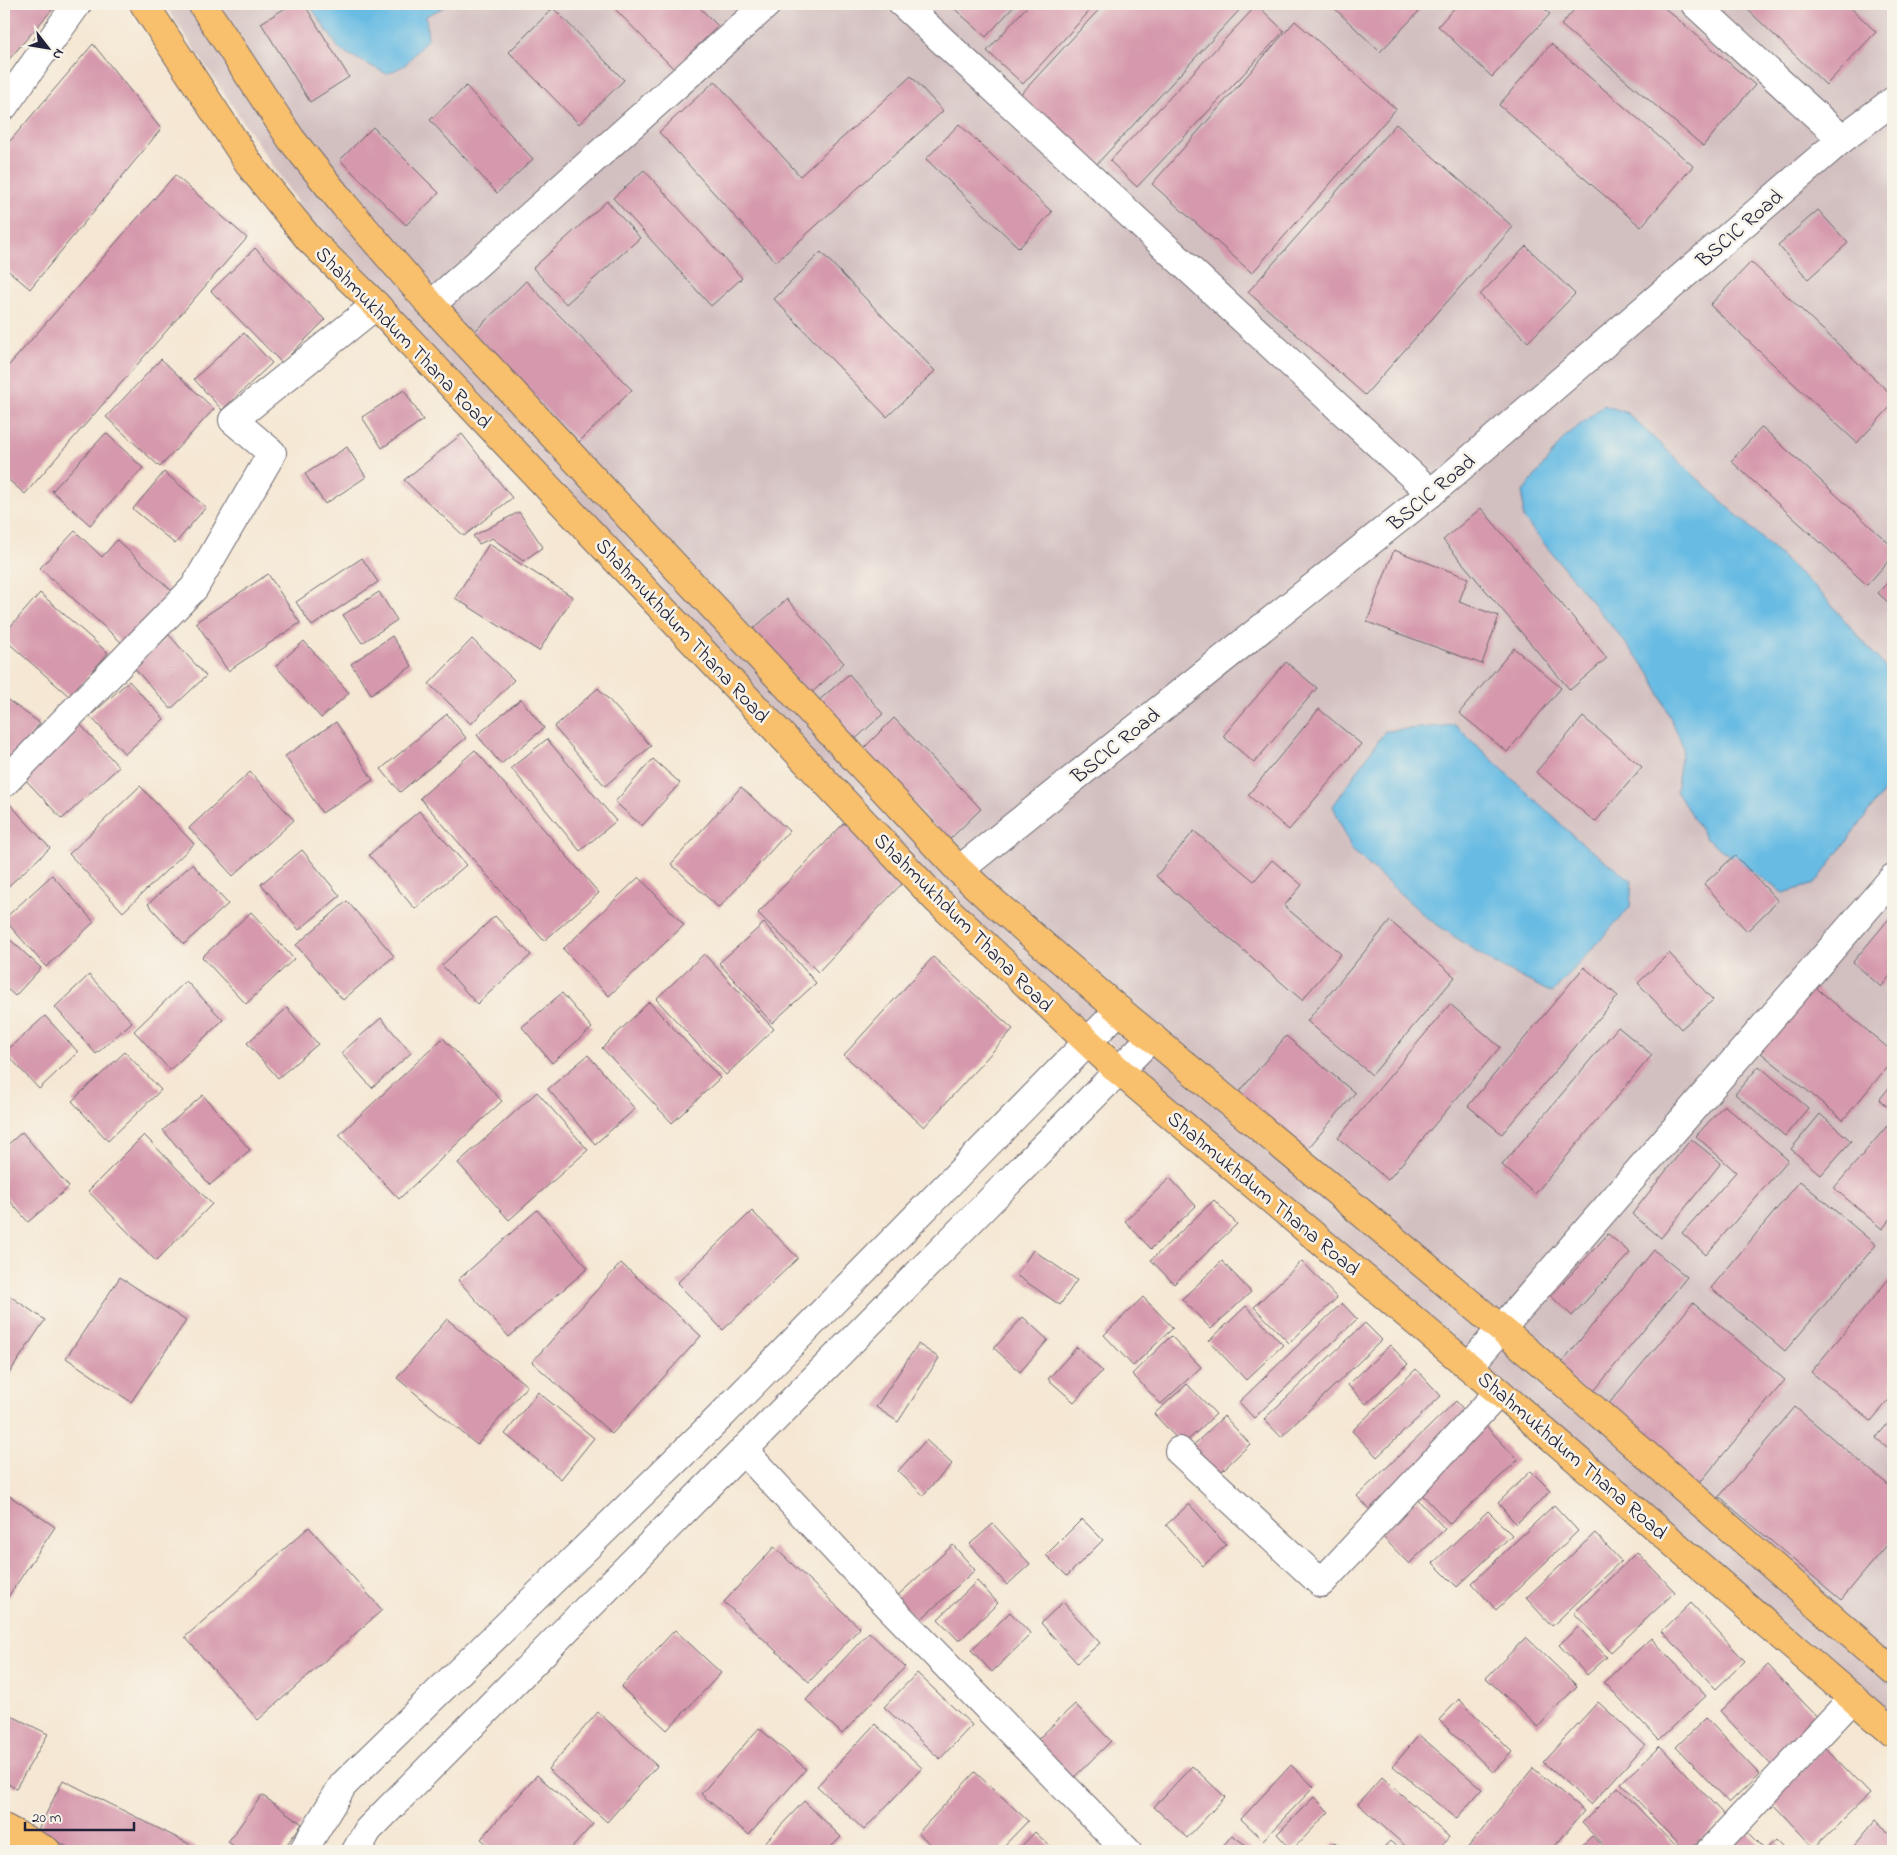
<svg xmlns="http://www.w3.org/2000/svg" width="1897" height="1855" font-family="'Indie Flower',sans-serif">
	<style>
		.industrial { fill: #d2bfc0 }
		.water { fill: #67bbe3; stroke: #446e8f }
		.building { fill: #d598ac }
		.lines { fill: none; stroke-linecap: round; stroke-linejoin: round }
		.minor-casing { stroke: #6c6770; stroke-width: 30 }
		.major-casing { stroke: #6c6770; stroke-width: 30 }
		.minor { stroke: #fff; stroke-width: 28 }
		.major { stroke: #f8bf6c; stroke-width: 28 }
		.labels { text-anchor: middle; stroke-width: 5; stroke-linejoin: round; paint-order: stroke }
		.street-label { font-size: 21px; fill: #22223b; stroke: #f7f3e8 }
	</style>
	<rect width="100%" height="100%" fill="#f7f3e8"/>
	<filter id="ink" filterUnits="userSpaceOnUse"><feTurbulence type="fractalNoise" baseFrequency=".02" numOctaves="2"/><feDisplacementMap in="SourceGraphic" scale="10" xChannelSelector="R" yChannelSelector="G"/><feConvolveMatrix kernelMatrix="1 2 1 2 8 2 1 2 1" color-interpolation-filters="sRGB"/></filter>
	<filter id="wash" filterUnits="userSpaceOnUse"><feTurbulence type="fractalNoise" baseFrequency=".0096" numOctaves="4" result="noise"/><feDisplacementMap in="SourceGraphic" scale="20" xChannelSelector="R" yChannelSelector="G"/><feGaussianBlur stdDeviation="1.12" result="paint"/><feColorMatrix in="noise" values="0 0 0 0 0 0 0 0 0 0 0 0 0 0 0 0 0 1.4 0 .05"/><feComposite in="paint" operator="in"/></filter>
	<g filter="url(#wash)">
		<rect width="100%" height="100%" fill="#f5e7d3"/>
		<path class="industrial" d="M164,4H1893V1727L1475,1371L948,898L320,236Z"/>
		<g class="water">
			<path d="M309,4H450L426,16L428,38L405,65L387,74L340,50Z"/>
			<path d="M1604,405L1627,413L1822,594L1893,676V763L1885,790L1815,884L1783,893L1706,839L1676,791L1683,746L1650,673L1523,518V492L1565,437Z"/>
			<path d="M1455,725L1578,840L1632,881L1630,907L1552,993L1493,963L1426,917L1352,850L1333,806L1385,731Z"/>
		</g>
		<g id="blocks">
			<g class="building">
				<path d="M4,4H57L4,65Z"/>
				<path d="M292,4H304L349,77L310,102L261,23Z"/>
				<path d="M610,4H696L718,26L674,69Z"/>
				<path d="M949,4H1016L986,37Z"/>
				<path d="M1029,4H1096L1023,84L987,51Z"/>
				<path d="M1104,4H1245L1096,165L1020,95Z"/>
				<path d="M1330,4H1426L1380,52Z"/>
				<path d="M1458,4H1539L1550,14L1492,77L1438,26Z"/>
				<path d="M1579,4H1660L1755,85L1703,146L1561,25Z"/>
				<path d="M1748,4H1847L1876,32L1826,85L1745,7Z"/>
				<path d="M1885,4H1893V11Z"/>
				<path d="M1257,5L1284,31L1137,187L1110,161Z"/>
				<path d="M553,8L624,80L579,124L509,52Z"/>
				<path d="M1295,21L1396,109L1252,273L1152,184Z"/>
				<path d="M93,44L161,129L30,289L4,267V148Z"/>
				<path d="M1551,44L1693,166L1641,227L1499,105Z"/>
				<path d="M911,76L943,111L776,262L659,132L715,81L800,176Z"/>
				<path d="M466,86L533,159L497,193L430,120Z"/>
				<path d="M959,124L1052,212L1019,248L926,159Z"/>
				<path d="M1396,124L1513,227L1365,395L1248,292Z"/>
				<path d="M373,127L439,193L406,225L340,160Z"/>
				<path d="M644,170L742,278L711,306L613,198Z"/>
				<path d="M175,175L247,238L25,494L4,476V371Z"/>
				<path d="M607,201L640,238L566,304L533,268Z"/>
				<path d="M1818,210L1848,243L1808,279L1778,245Z"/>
				<path d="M1526,246L1575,294L1528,342L1480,295Z"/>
				<path d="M255,248L325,320L282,363L211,291Z"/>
				<path d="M821,252L935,371L887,417L774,299Z"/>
				<path d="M1751,262L1893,396V404L1857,443L1710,305Z"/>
				<path d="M526,281L632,390L579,442L473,333Z"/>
				<path d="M244,333L272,363L222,410L194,379Z"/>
				<path d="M161,359L214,409L160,467L106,417Z"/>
				<path d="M404,390L423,420L382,448L362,417Z"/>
				<path d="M1762,427L1893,547V556L1867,585L1731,461Z"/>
				<path d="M106,433L143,468L90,525L52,491Z"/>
				<path d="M462,434L512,498L464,536L404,480Z"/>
				<path d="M347,447L366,477L325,504L305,474Z"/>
				<path d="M164,472L206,507L175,544L133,509Z"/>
				<path d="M1481,508L1607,658L1570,690L1443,540Z"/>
				<path d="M519,512L543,547L523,561L492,538L479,544L473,536Z"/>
				<path d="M75,531L102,557L117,540L172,591L123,644L40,568Z"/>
				<path d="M489,544L573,597L539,651L455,598Z"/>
				<path d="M1394,550L1468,578L1459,602L1499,616L1482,664L1367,622Z"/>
				<path d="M362,558L378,582L312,626L296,602Z"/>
				<path d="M268,574L300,623L228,671L196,622Z"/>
				<path d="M1893,576V607L1878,593Z"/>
				<path d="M379,592L397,620L362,643L343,615Z"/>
				<path d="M40,593L108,653L70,697L4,639V634Z"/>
				<path d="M787,599L844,663L809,695L752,630Z"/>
				<path d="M169,635L206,676L171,709L134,668Z"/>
				<path d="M392,636L412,666L371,694L351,664Z"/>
				<path d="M472,639L514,680L471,724L429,684Z"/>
				<path d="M304,641L349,693L321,718L276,666Z"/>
				<path d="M1514,648L1561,688L1507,752L1459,713Z"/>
				<path d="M1286,662L1317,688L1254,763L1223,736Z"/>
				<path d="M849,674L883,714L851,743L816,703Z"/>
				<path d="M129,681L164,719L125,754L90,716Z"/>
				<path d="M598,688L651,746L605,786L554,727Z"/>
				<path d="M5,698L40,723L12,761L4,754V700Z"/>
				<path d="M521,699L544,728L501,764L477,735Z"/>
				<path d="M1319,709L1361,744L1289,830L1248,795Z"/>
				<path d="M447,714L466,738L400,792L381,769Z"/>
				<path d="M1583,717L1642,767L1595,822L1536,772Z"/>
				<path d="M894,718L981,809L949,840L863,749Z"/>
				<path d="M336,722L373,780L322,813L285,756Z"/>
				<path d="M79,723L119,767L62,819L22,776Z"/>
				<path d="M547,739L616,821L580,851L511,768Z"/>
				<path d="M475,750L599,893L544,941L420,798Z"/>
				<path d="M653,759L680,783L642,826L615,802Z"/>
				<path d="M250,772L294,820L233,876L189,828Z"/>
				<path d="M140,786L194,844L123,912L69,854Z"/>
				<path d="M741,787L789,831L719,908L671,864Z"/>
				<path d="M7,801L50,848L4,890V804Z"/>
				<path d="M419,811L466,865L415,909L369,855Z"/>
				<path d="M848,819L908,877L818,972L758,913Z"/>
				<path d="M1194,831L1254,881L1272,860L1302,885L1284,906L1341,954L1302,1000L1156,876Z"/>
				<path d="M302,850L340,896L299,930L261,884Z"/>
				<path d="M1735,855L1778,901L1747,931L1704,884Z"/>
				<path d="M192,864L228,904L184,944L148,904Z"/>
				<path d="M52,875L94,922L46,967L4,919Z"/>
				<path d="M639,877L684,925L609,996L563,949Z"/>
				<path d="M347,901L394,956L343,1000L296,945Z"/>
				<path d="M251,912L294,959L246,1004L202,957Z"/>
				<path d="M1893,914V972L1881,987L1853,962Z"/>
				<path d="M495,916L531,955L477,1004L442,965Z"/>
				<path d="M1390,921L1455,977L1372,1075L1307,1021Z"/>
				<path d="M764,923L816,983L772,1023L719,963Z"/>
				<path d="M4,934L41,968L15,996L4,986Z"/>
				<path d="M1669,953L1713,1000L1681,1029L1638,983Z"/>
				<path d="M704,954L774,1029L726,1075L656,999Z"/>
				<path d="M933,957L1013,1029L924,1127L844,1055Z"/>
				<path d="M1584,967L1618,996L1502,1134L1468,1106Z"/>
				<path d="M89,975L132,1022L96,1054L55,1007Z"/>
				<path d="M186,981L223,1020L170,1070L134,1031Z"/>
				<path d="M1815,987L1893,1052V1060L1843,1120L1760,1052Z"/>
				<path d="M562,993L592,1028L552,1063L522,1027Z"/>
				<path d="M649,1002L720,1078L672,1123L602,1048Z"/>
				<path d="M1450,1004L1500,1047L1388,1180L1338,1138Z"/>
				<path d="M287,1008L318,1044L278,1078L247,1043Z"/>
				<path d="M45,1016L78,1052L39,1089L5,1052Z"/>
				<path d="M381,1018L411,1053L372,1088L341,1053Z"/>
				<path d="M1618,1027L1652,1055L1535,1194L1502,1165Z"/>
				<path d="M1286,1036L1355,1093L1304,1153L1236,1096Z"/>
				<path d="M443,1038L502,1101L399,1199L339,1135Z"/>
				<path d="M125,1052L161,1090L108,1141L72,1101Z"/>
				<path d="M588,1055L635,1109L595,1144L548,1089Z"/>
				<path d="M1759,1066L1808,1108L1785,1136L1735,1094Z"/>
				<path d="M1893,1083V1111L1879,1100Z"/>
				<path d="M537,1092L588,1150L509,1220L458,1163Z"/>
				<path d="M203,1095L250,1150L210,1185L163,1130Z"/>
				<path d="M1724,1105L1788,1160L1706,1255L1682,1233L1736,1172L1696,1136Z"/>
				<path d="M1820,1114L1851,1141L1821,1175L1791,1149Z"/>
				<path d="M1887,1126L1893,1131V1216L1882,1229L1834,1188Z"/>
				<path d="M22,1132L69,1187L28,1222L4,1194V1148Z"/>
				<path d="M144,1135L212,1204L156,1261L88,1191Z"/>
				<path d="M1691,1139L1721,1163L1661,1238L1632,1214Z"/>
				<path d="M1170,1178L1196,1206L1151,1249L1125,1221Z"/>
				<path d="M1800,1181L1876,1245L1785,1351L1711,1288Z"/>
				<path d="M1214,1200L1237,1224L1174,1284L1151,1260Z"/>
				<path d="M537,1210L588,1268L509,1337L458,1280Z"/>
				<path d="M752,1211L798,1258L723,1330L677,1283Z"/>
				<path d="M1608,1234L1630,1253L1572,1316L1551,1296Z"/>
				<path d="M1033,1250L1077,1280L1060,1305L1016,1275Z"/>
				<path d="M1654,1250L1687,1277L1590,1396L1557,1368Z"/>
				<path d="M1222,1261L1251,1292L1211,1329L1182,1299Z"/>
				<path d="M1302,1261L1337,1298L1289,1343L1254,1307Z"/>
				<path d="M621,1263L701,1336L612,1434L532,1362Z"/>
				<path d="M1893,1274V1395L1871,1421L1811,1372Z"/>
				<path d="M120,1277L186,1321L131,1402L66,1358Z"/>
				<path d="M4,1292L45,1320L4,1381Z"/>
				<path d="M1143,1297L1173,1328L1133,1366L1104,1335Z"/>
				<path d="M1342,1303L1357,1319L1254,1418L1239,1402Z"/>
				<path d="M1693,1303L1785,1380L1693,1491L1601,1413Z"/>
				<path d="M1246,1306L1283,1345L1246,1380L1209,1341Z"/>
				<path d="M1023,1317L1048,1340L1020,1372L994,1348Z"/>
				<path d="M447,1319L527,1386L477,1445L397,1378Z"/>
				<path d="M1365,1323L1382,1340L1281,1437L1264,1419Z"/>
				<path d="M1171,1336L1201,1367L1161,1404L1132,1374Z"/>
				<path d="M918,1344L939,1358L898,1422L876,1407Z"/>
				<path d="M1390,1345L1408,1364L1366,1404L1348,1385Z"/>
				<path d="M1077,1347L1102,1371L1074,1402L1048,1379Z"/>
				<path d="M1416,1369L1441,1396L1377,1457L1352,1431Z"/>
				<path d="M1187,1384L1216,1414L1183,1445L1154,1414Z"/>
				<path d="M538,1392L594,1438L561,1479L505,1434Z"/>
				<path d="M1456,1401L1474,1421L1375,1515L1357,1496Z"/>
				<path d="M1795,1407L1893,1489V1538L1841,1600L1719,1497Z"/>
				<path d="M1224,1416L1250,1444L1202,1490L1176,1462Z"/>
				<path d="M1893,1417V1452L1876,1438Z"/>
				<path d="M1484,1424L1518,1460L1450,1524L1417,1489Z"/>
				<path d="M926,1440L952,1464L923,1495L898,1471Z"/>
				<path d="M1531,1471L1551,1491L1516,1524L1498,1503Z"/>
				<path d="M4,1492L55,1527L4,1603Z"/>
				<path d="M1417,1499L1445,1529L1409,1564L1380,1534Z"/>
				<path d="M1189,1504L1226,1545L1203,1566L1166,1525Z"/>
				<path d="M1554,1505L1578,1531L1496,1610L1472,1583Z"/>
				<path d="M1488,1511L1512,1535L1457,1587L1433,1563Z"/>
				<path d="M1082,1519L1103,1540L1067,1576L1046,1555Z"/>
				<path d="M993,1524L1030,1564L1007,1585L970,1544Z"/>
				<path d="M309,1527L382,1610L258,1720L185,1637Z"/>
				<path d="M1595,1533L1621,1561L1552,1626L1526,1598Z"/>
				<path d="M953,1545L975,1570L918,1622L896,1597Z"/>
				<path d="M774,1547L860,1628L809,1682L724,1602Z"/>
				<path d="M1637,1552L1675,1592L1611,1652L1574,1613Z"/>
				<path d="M977,1581L998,1603L959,1641L938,1619Z"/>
				<path d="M1063,1602L1100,1643L1077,1663L1041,1623Z"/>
				<path d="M1691,1603L1745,1661L1716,1689L1662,1631Z"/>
				<path d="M1010,1612L1031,1634L992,1672L971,1650Z"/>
				<path d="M1578,1627L1607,1657L1587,1675L1559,1645Z"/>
				<path d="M675,1630L721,1673L667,1730L621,1687Z"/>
				<path d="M869,1632L905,1667L842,1734L806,1700Z"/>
				<path d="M1526,1637L1577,1686L1538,1727L1486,1678Z"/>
				<path d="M1651,1638L1706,1696L1659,1740L1604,1682Z"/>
				<path d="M1768,1665L1823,1723L1775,1769L1720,1711Z"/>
				<path d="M917,1673L972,1725L940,1759L884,1707Z"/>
				<path d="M1459,1699L1512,1752L1493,1772L1439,1720Z"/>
				<path d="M1598,1702L1645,1745L1591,1805L1543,1762Z"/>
				<path d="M1075,1704L1111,1741L1056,1795L1019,1757Z"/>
				<path d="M4,1712L48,1734L16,1788L4,1782Z"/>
				<path d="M598,1712L657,1766L607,1822L548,1769Z"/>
				<path d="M1706,1718L1759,1774L1729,1803L1676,1747Z"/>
				<path d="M875,1724L922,1768L864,1830L817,1786Z"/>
				<path d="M759,1728L806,1769L749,1835L701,1794Z"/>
				<path d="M1419,1735L1482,1789L1456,1819L1393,1766Z"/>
				<path d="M1660,1746L1725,1816L1688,1851H1685L1621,1783Z"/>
				<path d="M1826,1748L1870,1794L1814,1848L1770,1801Z"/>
				<path d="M1291,1765L1314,1787L1263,1840L1241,1819Z"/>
				<path d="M1192,1766L1225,1797L1187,1838L1154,1807Z"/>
				<path d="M1533,1768L1584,1811L1551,1851H1465Z"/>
				<path d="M975,1772L1028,1821L999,1851H938L918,1833Z"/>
				<path d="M537,1775L593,1824L569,1851H495L481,1839Z"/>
				<path d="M1382,1777L1449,1837L1437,1851H1411L1358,1804Z"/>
				<path d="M63,1780L203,1851H76L37,1832Z"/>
				<path d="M1618,1787L1680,1851H1609L1582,1823Z"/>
				<path d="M262,1795L302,1824L282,1851H241L228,1842Z"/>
				<path d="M1314,1797L1329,1812L1292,1850L1277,1834Z"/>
				<path d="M804,1801L841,1837L827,1851H757Z"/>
				<path d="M1875,1821L1893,1835V1851H1850Z"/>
				<path d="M1743,1829L1764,1850L1775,1840L1786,1851H1720Z"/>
				<path d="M1035,1832L1055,1851H1017Z"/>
				<path d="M1232,1835L1254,1851H1219Z"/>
				<path d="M1592,1836L1607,1851H1576Z"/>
				<path d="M1390,1841L1401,1851H1380Z"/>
				<path d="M1335,1842L1345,1851H1327Z"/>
			</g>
		</g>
	</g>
	<g filter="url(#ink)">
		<use href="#blocks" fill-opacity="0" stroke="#6c6770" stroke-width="1"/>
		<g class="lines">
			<defs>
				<g id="minor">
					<path d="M903,4L1431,493"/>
					<path d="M1695,4L1842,139"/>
					<path d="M4,106L77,4"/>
					<path d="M431,305L767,4"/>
					<path d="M4,783L194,588L272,453L233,420L376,305"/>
					<path d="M959,870L1431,493L1842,139L1893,101"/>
					<path d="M1469,1366L1893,878"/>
					<path d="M743,1450L877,1594L1127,1851"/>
					<path d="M1179,1451L1321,1583L1499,1392"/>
					<path d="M303,1851L343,1785L715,1422L1119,1010"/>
					<path d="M356,1851L368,1830L1152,1037"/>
					<path d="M1710,1851L1853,1698"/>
				</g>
				<g id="major">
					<path d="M144,4L252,168L309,239L376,305L935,898L1087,1041L1118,1070L1499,1392L1893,1733"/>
					<path d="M202,4L291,139L345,206L431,305L959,870L990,899L1119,1010L1532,1355L1893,1671"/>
					<path d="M4,1828L47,1851"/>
				</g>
			</defs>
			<use href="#minor" class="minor-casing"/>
			<use href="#major" class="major-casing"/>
			<use href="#minor" class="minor"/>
			<use href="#major" class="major"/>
		</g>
	</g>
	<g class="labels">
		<g class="street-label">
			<text transform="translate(1739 228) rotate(-41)" y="7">BSCIC Road</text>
			<text transform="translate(404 337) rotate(46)" y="7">Shahmukhdum Thana Road</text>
			<text transform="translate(1431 492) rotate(-40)" y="7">BSCIC Road</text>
			<text transform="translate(683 630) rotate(47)" y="7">Shahmukhdum Thana Road</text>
			<text transform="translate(1115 745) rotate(-39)" y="7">BSCIC Road</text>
			<text transform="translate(964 922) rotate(45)" y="7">Shahmukhdum Thana Road</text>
			<text transform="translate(1264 1193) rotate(40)" y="7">Shahmukhdum Thana Road</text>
			<text transform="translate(1573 1455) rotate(41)" y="7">Shahmukhdum Thana Road</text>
		</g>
	</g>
	<rect width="1897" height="1855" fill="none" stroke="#f7f3e8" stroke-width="20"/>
	<g transform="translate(48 48) rotate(121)" stroke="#f7f3e8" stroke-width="4" paint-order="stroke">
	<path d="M0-4L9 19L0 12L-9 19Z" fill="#22223b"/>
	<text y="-8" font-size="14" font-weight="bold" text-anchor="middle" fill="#22223b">N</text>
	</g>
	<path d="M25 1822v8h109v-8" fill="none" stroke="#22223b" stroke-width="2.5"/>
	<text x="32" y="1822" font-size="15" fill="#22223b" stroke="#f7f3e8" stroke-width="4" paint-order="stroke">20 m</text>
</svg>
